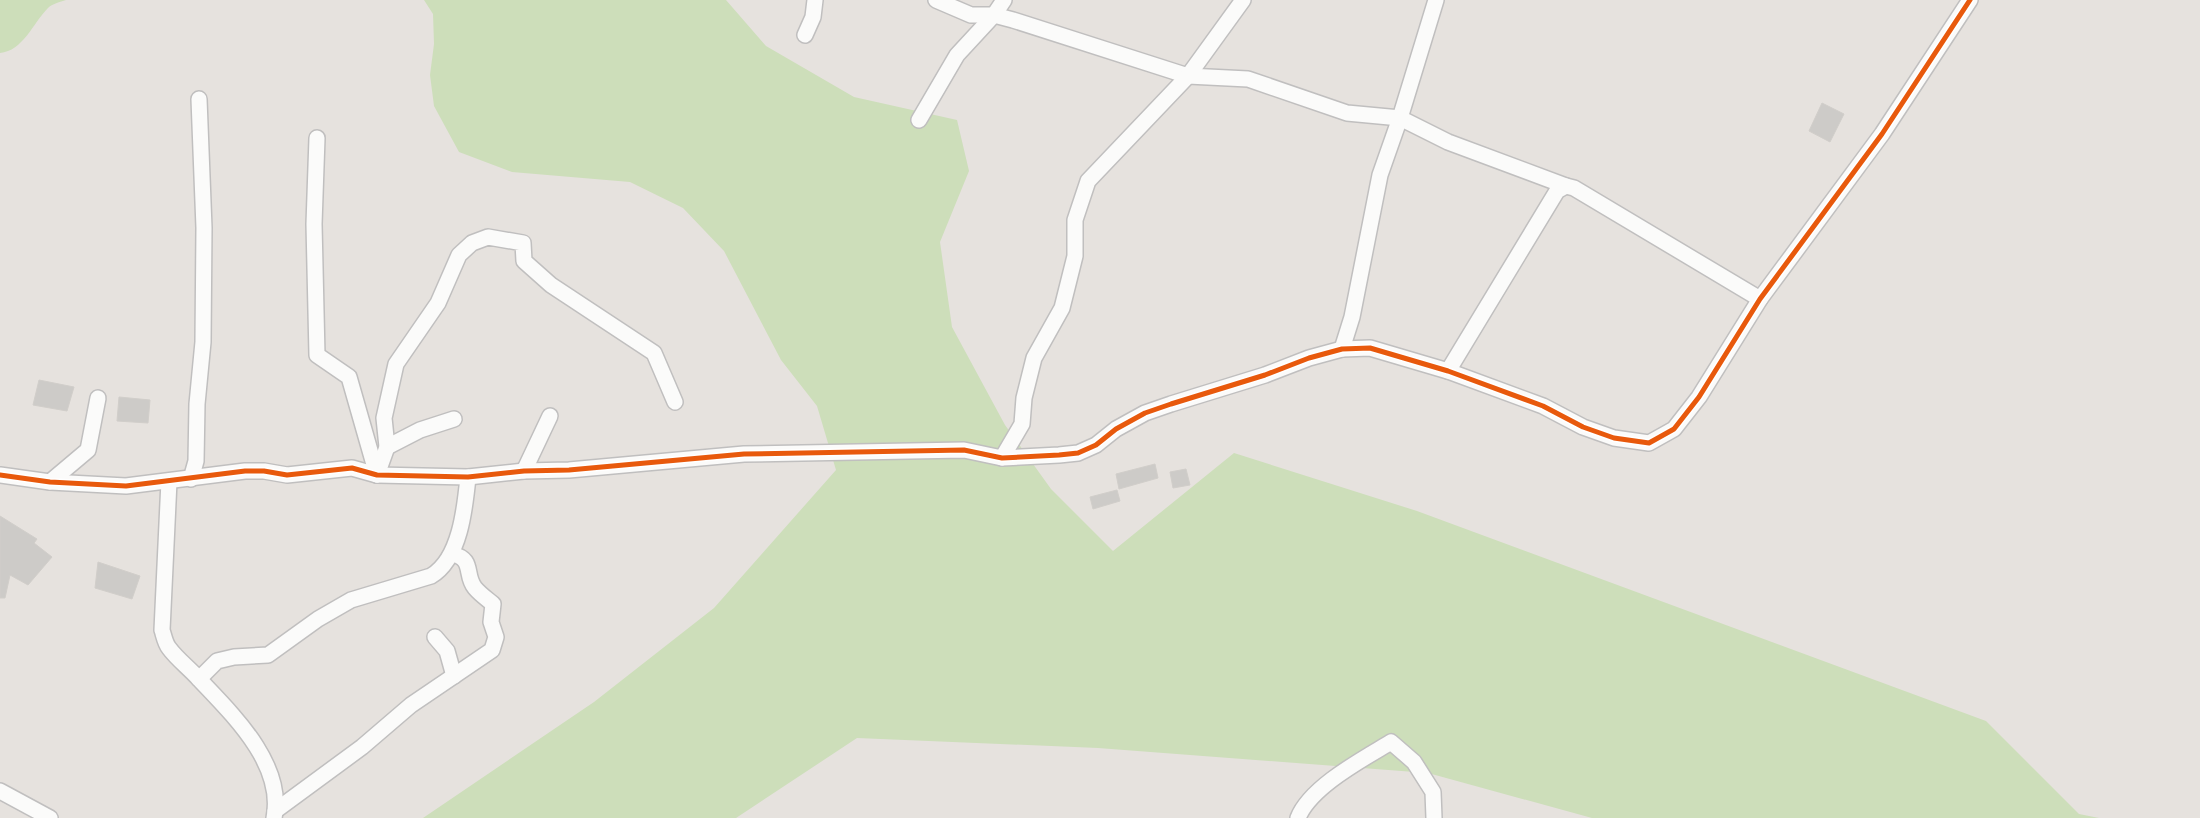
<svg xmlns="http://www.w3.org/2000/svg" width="2200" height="818" font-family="'Varela Round',sans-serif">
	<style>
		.green { fill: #cddeba }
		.building { fill: #cdcbc8; stroke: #d1ceca }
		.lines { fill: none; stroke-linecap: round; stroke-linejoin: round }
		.minor-casing { stroke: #c0bfbf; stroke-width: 18 }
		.minor { stroke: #fbfbfa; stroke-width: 15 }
		.cycleway-casing { stroke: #fff; stroke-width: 8 }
		.cycleway { stroke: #e8590c; stroke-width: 5 }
	</style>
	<rect width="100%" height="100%" fill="#e6e2de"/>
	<g class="green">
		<path d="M0,0H66C60,2 52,4 48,8C33,23 23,51 0,53Z"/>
		<path d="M424,0H726L766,46L854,97L957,120L969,171L940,242L952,327L1005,425L1051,489L1113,551L1234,453L1417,511L1986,721L2079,814L2099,818H1592L1428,773L1098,748L857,738L736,818H423L594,702L714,608L836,470L817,406L781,360L724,251L683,208L630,182L512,172L459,152L434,106L430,75L434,44L433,14Z"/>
	</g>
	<g class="building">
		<path d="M1822,103L1844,114L1830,142L1809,131Z"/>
		<path d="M39,380L74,387L67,411L33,405Z"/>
		<path d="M119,397L150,400L148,423L117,421Z"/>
		<path d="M1155,464L1158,478L1119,489L1116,474Z"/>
		<path d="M1186,469L1190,485L1173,488L1170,472Z"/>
		<path d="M1117,490L1120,501L1093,509L1090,497Z"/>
		<path d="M0,516L37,539L34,543L52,557L28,585L10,575L5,598H0Z"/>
		<path d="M98,562L140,576L132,599L95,588Z"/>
	</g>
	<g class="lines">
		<defs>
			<g id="minor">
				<path d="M936,0L971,15H994L1013,20L1188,76L1248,79L1347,113L1400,118L1448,142L1566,186"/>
				<path d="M805,35L813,17L815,0"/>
				<path d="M919,120L957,55L994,15L1004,0"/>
				<path d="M317,138L314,224L317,355L349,377L377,475"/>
				<path d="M1342,349L1352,317L1380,175L1400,118L1436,0"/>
				<path d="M1448,371L1557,191L1566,186L1574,188L1760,299"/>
				<path d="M387,447L420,430L454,419"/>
				<path d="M1002,458L1022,424L1024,398L1034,358L1062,308L1075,256V220L1088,181L1188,76L1243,0"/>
				<path d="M524,471L550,416"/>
				<path d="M0,475L50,482L126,486L245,471H264L287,475L352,468L377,475L468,477L524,471L569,470L744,454L964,450L1002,458L1059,455L1078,453L1096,445L1116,429L1145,413L1171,404L1265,375L1309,358L1342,349L1370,348L1448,371L1543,406L1583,427L1614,438L1649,443L1674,429L1699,397L1760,299L1882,134L1970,0"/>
				<path d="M377,475L387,447L384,418L396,364L438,303L459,255L472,243L488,237L523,243L524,261L551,285L654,353L675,402"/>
				<path d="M191,479L196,461L197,404L203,342L204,228L199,99"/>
				<path d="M169,481L162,630C164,636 165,643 169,648C177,659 189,668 198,678C232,714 285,764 274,818"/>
				<path d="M50,482L88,450L98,398"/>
				<path d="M435,637L447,651L454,676"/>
				<path d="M199,679L217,661L234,657L268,655L318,619L351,600L431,576C460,559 465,508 468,477"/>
				<path d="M0,791L50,818"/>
				<path d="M275,811L362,747L411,705L492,650L496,637L491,622L493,604C487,599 480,594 475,588C464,575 475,559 452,554"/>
				<path d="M1298,818C1310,787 1363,759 1391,742L1414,762L1433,792L1434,818"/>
			</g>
		</defs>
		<use href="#minor" class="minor-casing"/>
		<use href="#minor" class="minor"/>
		<defs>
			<path id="cycleway" d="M0,475L50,482L126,486L245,471H264L287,475L352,468L377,475L468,477L524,471L569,470L744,454L964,450L1002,458L1059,455L1078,453L1096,445L1116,429L1145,413L1171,404L1265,375L1309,358L1342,349L1370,348L1448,371L1543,406L1583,427L1614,438L1649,443L1674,429L1699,397L1760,299L1882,134L1970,0"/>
		</defs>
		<use href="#cycleway" class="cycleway-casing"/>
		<use href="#cycleway" class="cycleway"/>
	</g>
</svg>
